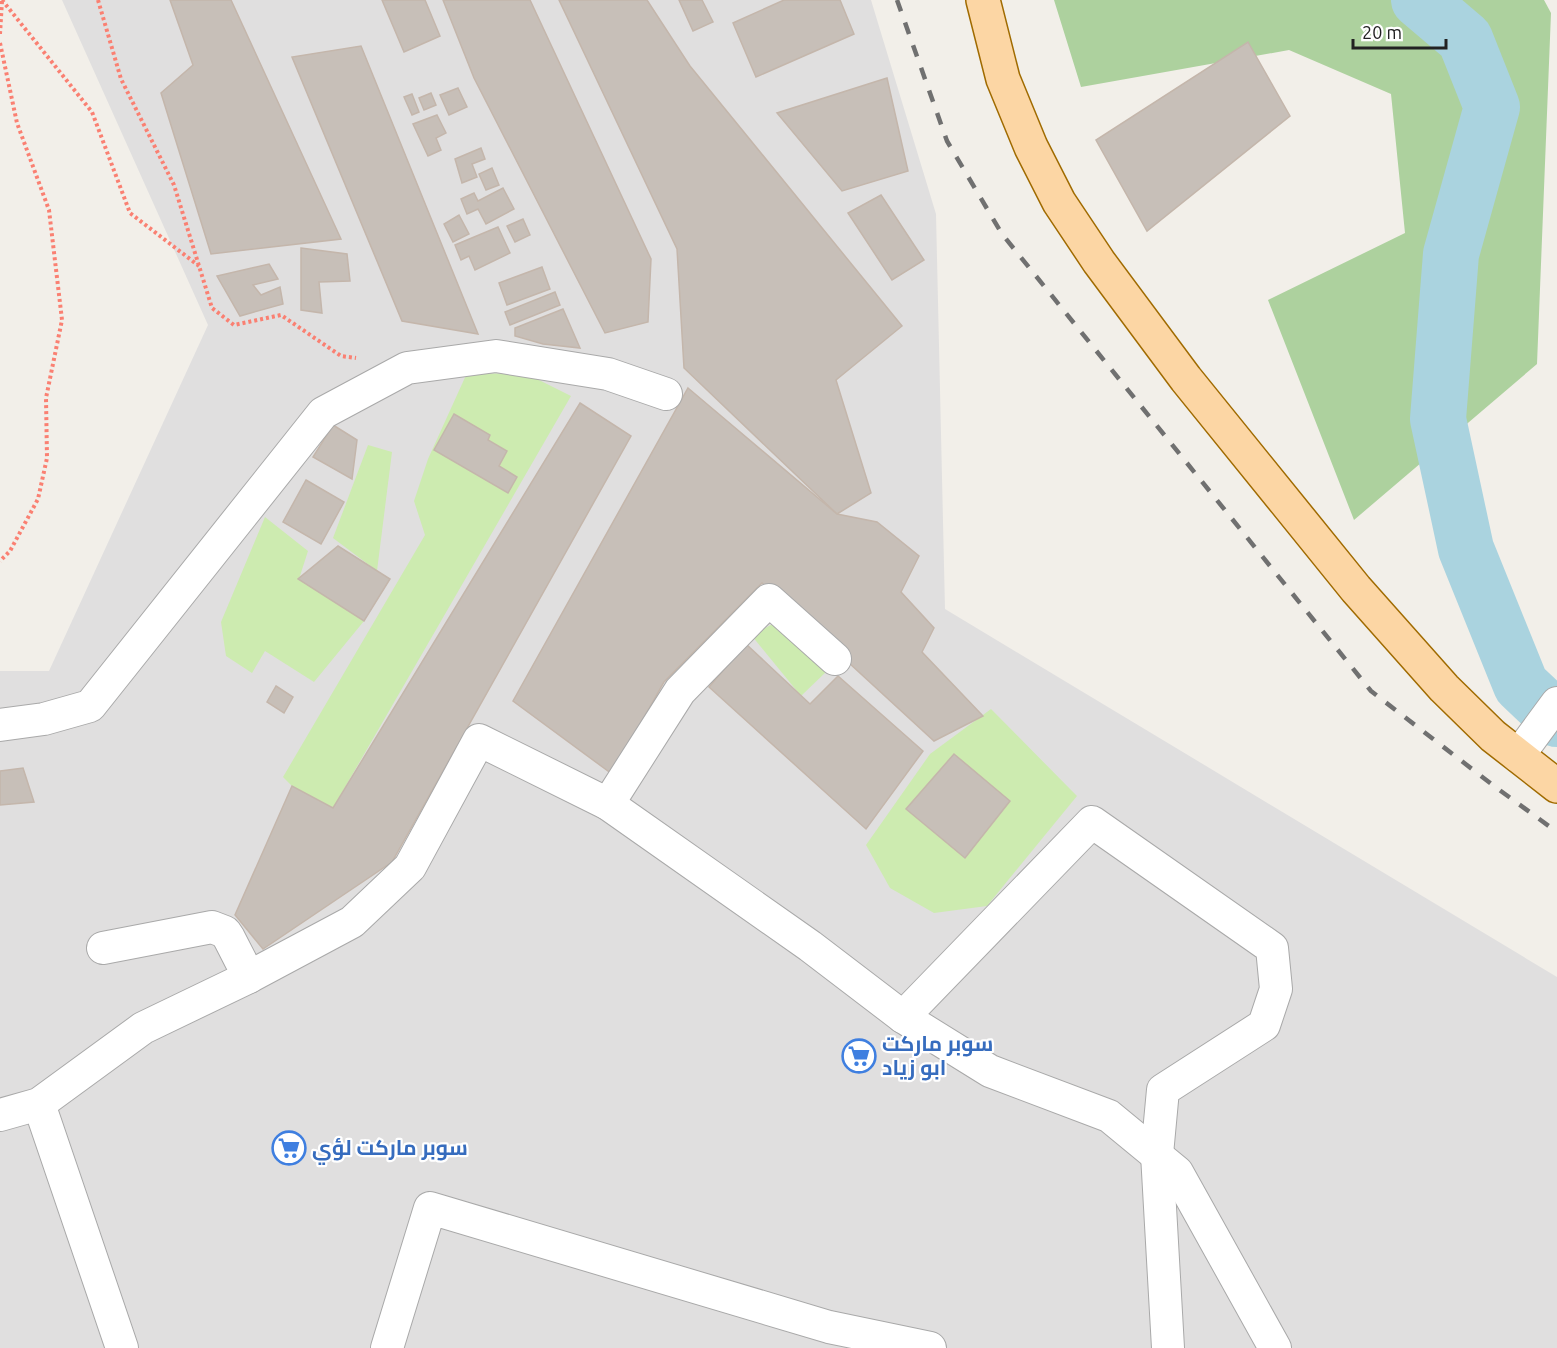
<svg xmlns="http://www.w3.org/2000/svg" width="1557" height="1348" font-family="Ubuntu,Cairo,sans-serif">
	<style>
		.residential { fill: #e0dfdf }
		.grass { fill: #cdebb0 }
		.forest { fill: #add19e }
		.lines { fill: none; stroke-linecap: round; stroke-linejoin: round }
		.river { stroke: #aad3df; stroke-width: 56 }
		.building { fill: #c7bfb8; stroke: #c4b6ab; stroke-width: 1.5 }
		.minor-casing { stroke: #a9a9a9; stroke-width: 34 }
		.major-casing { stroke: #a06b00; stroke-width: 36 }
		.path { stroke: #fa8072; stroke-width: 4; stroke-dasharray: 3 3; stroke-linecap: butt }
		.minor { stroke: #fff; stroke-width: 32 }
		.major { stroke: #fcd6a4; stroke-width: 33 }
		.rail { stroke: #707070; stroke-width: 4.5; stroke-dasharray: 12 12; stroke-linecap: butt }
		.labels { text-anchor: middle; stroke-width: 4.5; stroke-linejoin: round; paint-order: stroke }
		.shop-label { font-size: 21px; font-weight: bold; fill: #366cbe; stroke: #fff; text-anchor: start }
	</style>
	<rect width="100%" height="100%" fill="#f2efe9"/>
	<path class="residential" d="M62,0H871L936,214L945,609L1557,977V1348H0V671H49L208,325Z"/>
	<g class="grass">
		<path d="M467,373L527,374L571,396L333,808L292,786L283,777L425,535L414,501L428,459Z"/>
		<path d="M368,445L392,452L377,571L333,538Z"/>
		<path d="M265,517L308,551L299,579L364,621L314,682L265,651L252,673L226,656L221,622Z"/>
		<path d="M774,623L827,671L801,696L752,636Z"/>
		<path d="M991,709L1077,796L987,906L934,913L890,888L866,845L930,754Z"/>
	</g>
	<path class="forest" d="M1054,0H1544L1551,13L1537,364L1354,520L1268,300L1405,233L1391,94L1289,50L1081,87Z"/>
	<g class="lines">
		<path class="river" d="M1419,0L1465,39L1492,107L1451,254L1438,419L1466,549L1521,685L1557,719"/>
	</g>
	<g class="building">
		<path d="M170,0H231L341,239L211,254L161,93L193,65Z"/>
		<path d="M382,0H425L440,36L404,52Z"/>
		<path d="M443,0H530L651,259L648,322L605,333L474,78Z"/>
		<path d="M559,0H647L690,66L902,326L836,380L871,493L837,514L684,368L677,249Z"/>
		<path d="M679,0H702L713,22L693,31Z"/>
		<path d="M784,0H840L854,34L756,77L733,23Z"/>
		<path d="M1248,42L1290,116L1147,231L1096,140Z"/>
		<path d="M361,46L478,334L402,321L292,57Z"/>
		<path d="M887,78L908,171L842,191L777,113Z"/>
		<path d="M458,88L467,107L449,115L440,95Z"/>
		<path d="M431,93L436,105L424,110L419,98Z"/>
		<path d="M412,94L419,112L412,115L404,97Z"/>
		<path d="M437,115L446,133L436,138L441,150L428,156L413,124Z"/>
		<path d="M481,148L485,159L472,164L477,177L462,183L455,159Z"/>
		<path d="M492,168L499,185L486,190L479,174Z"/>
		<path d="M503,188L514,209L486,224L478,209L467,214L461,199L474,193L478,201Z"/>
		<path d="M881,195L924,260L892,280L848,213Z"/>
		<path d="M459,215L469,234L453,242L444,224Z"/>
		<path d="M523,219L530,235L515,242L507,226Z"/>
		<path d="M498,227L510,253L475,270L469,256L461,260L455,245Z"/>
		<path d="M301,248L347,254L350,281L319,282L322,313L301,310Z"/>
		<path d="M269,264L278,279L253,285L261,295L280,287L283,304L240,316L217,276Z"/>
		<path d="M542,267L550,289L507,305L499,283Z"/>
		<path d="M555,292L560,305L510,325L505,312Z"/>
		<path d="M563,309L580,348L543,344L515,336V328Z"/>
		<path d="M688,388L837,514L877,522L919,556L901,592L934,628L922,652L983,716L934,741L762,583L664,682L612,774L513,701Z"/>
		<path d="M580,403L631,436L392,862L263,949L235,915L292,786L333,808Z"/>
		<path d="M454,414L490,435L488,440L507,451L499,466L517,477L508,493L434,450Z"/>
		<path d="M333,425L357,440L352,479L313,457Z"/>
		<path d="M306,480L344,502L321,544L283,522Z"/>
		<path d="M338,546L390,579L364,621L298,579Z"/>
		<path d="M746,644L810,704L838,676L923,751L866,829L709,687Z"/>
		<path d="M276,686L293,697L284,713L267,702Z"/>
		<path d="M954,754L1010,801L965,858L906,809Z"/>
		<path d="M23,768L34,802L0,805V771Z"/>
	</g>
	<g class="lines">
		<defs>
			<g id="minor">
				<path d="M0,725L44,719L90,706L323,413L407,368L496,356L608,374L666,394"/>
				<path d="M1518,756L1557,703"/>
				<path d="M608,804L680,691L769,600L835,659"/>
				<path d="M103,948L212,927L225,932L229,938L249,977"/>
				<path d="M903,1017L1092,822L1272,948L1276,989L1264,1025L1163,1090L1157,1154L1168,1348"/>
				<path d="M39,1104L122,1348"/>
				<path d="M0,1115L39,1104L143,1028L249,977L352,922L410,867L479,740L608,804L810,946L903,1017L990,1071L1109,1116L1177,1172L1275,1348"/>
				<path d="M387,1348L430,1208L829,1327L930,1348"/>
			</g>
			<path id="major" d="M983,0L1003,79L1031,147L1059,202L1099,262L1186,379L1356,589L1444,688L1493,736L1557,786"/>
		</defs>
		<use href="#minor" class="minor-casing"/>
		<use href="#major" class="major-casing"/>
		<g class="path">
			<path d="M2,0L92,112L130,213L199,266"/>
			<path d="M98,0L121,79L174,185L212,308L234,325L281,315L341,356L356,358"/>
			<path d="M0,34L2,1"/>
			<path d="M0,43L17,123L49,210L62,320L46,398L47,458L38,499L10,551L0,561"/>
		</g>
		<use href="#minor" class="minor"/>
		<use href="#major" class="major"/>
		<path class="rail" d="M897,0L947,141L1002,234L1371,691L1494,786L1557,832"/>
	</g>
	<defs>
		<symbol id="supermarket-ring" viewBox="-11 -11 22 22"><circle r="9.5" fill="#fff" stroke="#3f7fe0" stroke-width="1.5"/><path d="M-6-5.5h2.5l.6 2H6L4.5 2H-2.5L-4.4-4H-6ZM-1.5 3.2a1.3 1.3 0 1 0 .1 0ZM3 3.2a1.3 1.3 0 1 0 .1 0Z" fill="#3f7fe0"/></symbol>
	</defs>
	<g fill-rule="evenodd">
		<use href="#supermarket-ring" x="840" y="1037" width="38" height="38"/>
		<use href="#supermarket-ring" x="270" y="1129" width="38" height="38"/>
	</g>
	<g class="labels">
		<g class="shop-label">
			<text x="882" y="1051">سوبر ماركت<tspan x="882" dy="24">ابو زياد</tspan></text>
			<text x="312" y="1155">سوبر ماركت لؤي</text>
		</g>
	</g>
	<path d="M1353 39v9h93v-9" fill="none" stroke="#222222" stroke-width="3"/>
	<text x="1362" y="39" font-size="18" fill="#222222" stroke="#ffffff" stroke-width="4.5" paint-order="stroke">20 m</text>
</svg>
